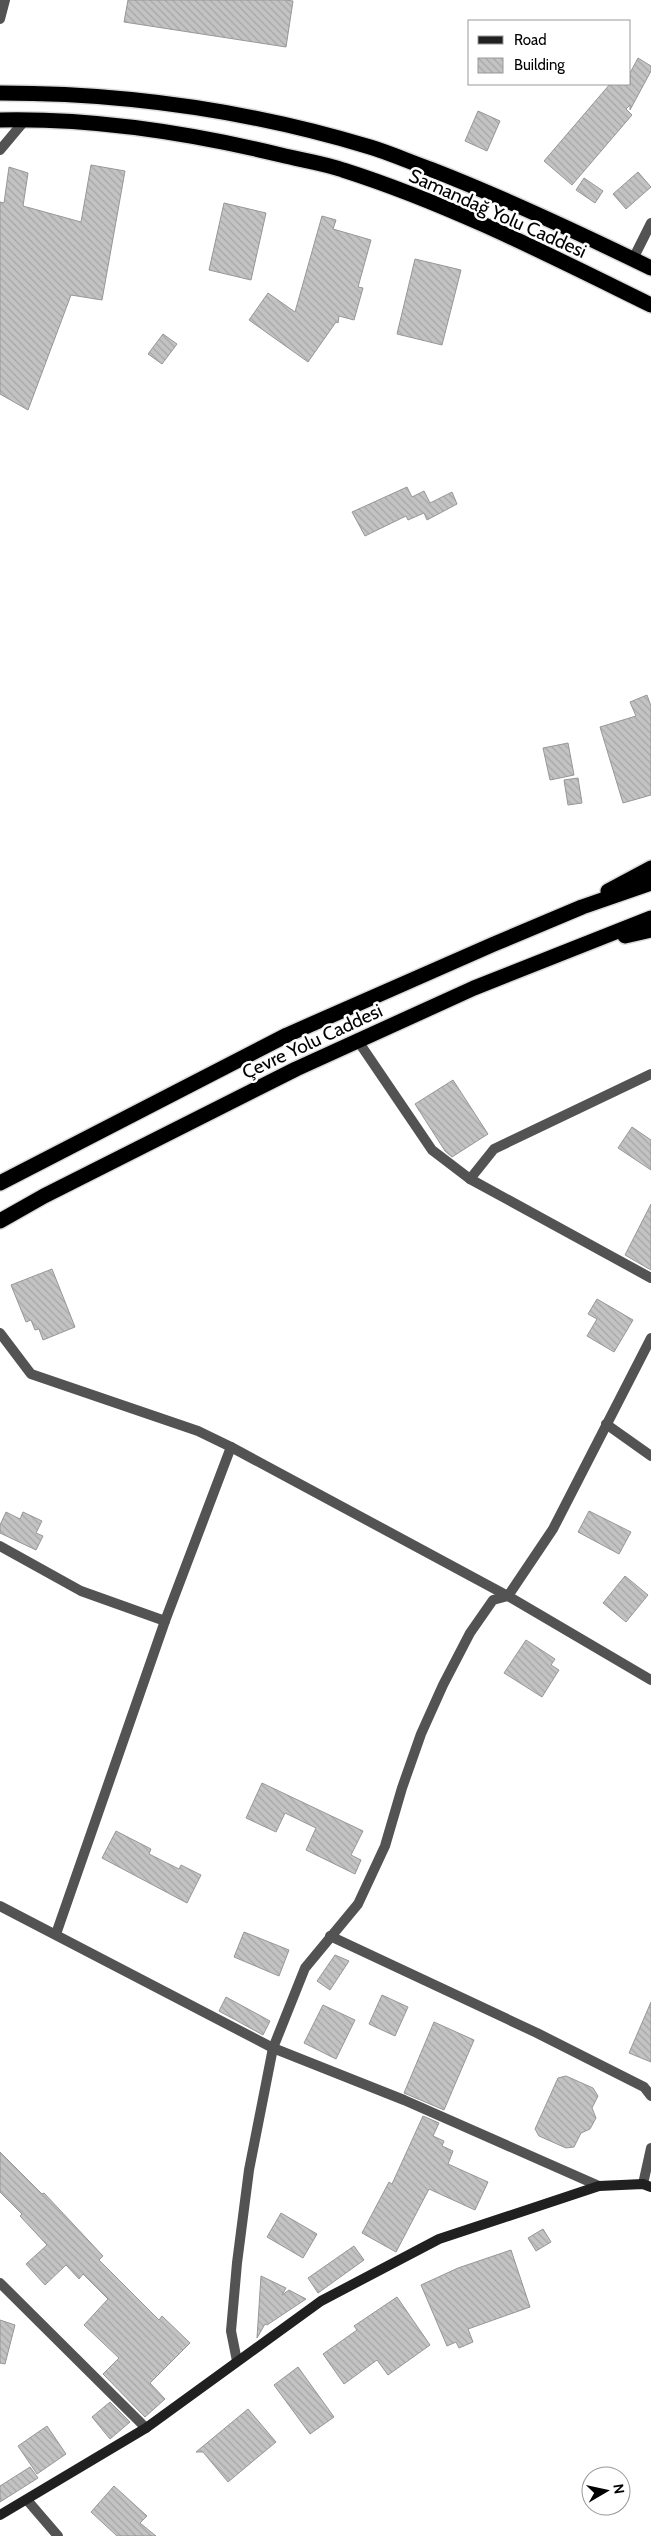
<svg xmlns="http://www.w3.org/2000/svg" width="651" height="2536" font-family="Cabin,sans-serif">
	<style>
		.building { fill: url(#building-back-hatch); stroke: #979797 }
		.lines { fill: none; stroke-linecap: round; stroke-linejoin: round }
		.highway-casing { stroke: #dbdbdb; stroke-width: 18 }
		.lane { stroke: #535353; stroke-width: 10 }
		.street { stroke: #535353; stroke-width: 10 }
		.secondary { stroke: #202020; stroke-width: 10 }
		.highway { stroke: #000; stroke-width: 15 }
		.labels { text-anchor: middle; stroke-width: 5; stroke-linejoin: round; paint-order: stroke }
		.street-label { font-size: 19px; fill: #000; stroke: #fff }
	</style>
	<defs>
		<pattern id="building-back-hatch" width="6" height="6" patternUnits="userSpaceOnUse" patternTransform="scale(1.25)"><rect width="6" height="6" fill="#c3c3c3"/><path d="M-1 5l2 2M0 0l6 6M5-1l2 2" fill="none" stroke="#a6a6a6"/></pattern>
	</defs>
	<rect width="100%" height="100%" fill="#fff"/>
	<g class="building">
		<path d="M128,0H285L293,1L286,47L124,22Z"/>
		<path d="M638,58L651,66V71L630,110V105L626,109L632,115L572,185L544,161L610,84H630V73Z"/>
		<path d="M478,111L500,121L487,151L465,141Z"/>
		<path d="M91,165L125,171L102,300L71,295L28,410L0,394V202L4,203L9,167L28,173L23,206L81,222Z"/>
		<path d="M638,172L651,187L626,209L613,194Z"/>
		<path d="M584,178L603,191L595,203L576,190Z"/>
		<path d="M224,203L266,213L251,280L209,270Z"/>
		<path d="M322,216L336,220L333,229L371,240L358,287L363,288L354,320L339,316L338,323L336,322L308,362L249,320L268,293L295,312Z"/>
		<path d="M415,259L461,270L442,345L397,334Z"/>
		<path d="M163,334L177,344L162,364L148,354Z"/>
		<path d="M407,487L412,497L424,491L430,503L452,492L457,504L427,520L424,513L408,520L406,516L365,536L352,512Z"/>
		<path d="M647,695L651,706V795L623,803L600,727L636,716L630,702Z"/>
		<path d="M568,743L574,775L550,780L543,748Z"/>
		<path d="M578,778L582,803L568,805L564,780Z"/>
		<path d="M453,1080L488,1134L452,1157L445,1151L415,1104Z"/>
		<path d="M632,1127L651,1140V1170L618,1148Z"/>
		<path d="M651,1204V1270L625,1255Z"/>
		<path d="M52,1269L75,1327L43,1340L39,1329L35,1330L31,1320L26,1322L11,1285Z"/>
		<path d="M597,1299L633,1320L614,1352L587,1336L597,1319L588,1314Z"/>
		<path d="M589,1511L631,1532L619,1554L578,1532Z"/>
		<path d="M6,1512L20,1519L23,1512L42,1521L36,1533L43,1536L36,1550L0,1533V1525Z"/>
		<path d="M625,1576L648,1595L626,1622L603,1603Z"/>
		<path d="M526,1640L555,1659L551,1665L559,1670L542,1697L504,1673Z"/>
		<path d="M262,1783L363,1831L351,1855L361,1860L355,1874L306,1850L316,1828L285,1813L276,1832L246,1818Z"/>
		<path d="M116,1831L151,1849L149,1854L179,1869L181,1865L201,1875L187,1903L102,1858Z"/>
		<path d="M244,1932L289,1950L279,1976L234,1957Z"/>
		<path d="M335,1955L349,1961L330,1990L317,1981Z"/>
		<path d="M382,1995L408,2007L395,2036L369,2024Z"/>
		<path d="M226,1997L270,2021L263,2035L219,2011Z"/>
		<path d="M651,2002V2062L629,2053Z"/>
		<path d="M323,2005L355,2020L336,2059L304,2043Z"/>
		<path d="M434,2022L474,2040L444,2110L404,2093Z"/>
		<path d="M566,2076L593,2088L598,2096L592,2108L596,2118L590,2129L581,2133L574,2147L566,2148L539,2136L535,2129L558,2078Z"/>
		<path d="M423,2116L439,2123L433,2136L444,2141L442,2146L453,2151L448,2164L488,2182L475,2210L429,2189L396,2252L362,2233L389,2182L392,2184Z"/>
		<path d="M0,2152L42,2194L44,2193L103,2256L99,2260L159,2320L162,2316L190,2343L150,2383L165,2399L145,2417L103,2374L119,2358L84,2325L108,2299L83,2274L79,2279L66,2265L45,2285L26,2264L47,2245L20,2216L22,2214L0,2192Z"/>
		<path d="M281,2213L317,2234L303,2258L267,2237Z"/>
		<path d="M543,2229L551,2242L536,2251L528,2238Z"/>
		<path d="M354,2246L364,2260L318,2293L308,2278Z"/>
		<path d="M511,2250L530,2307L468,2329L473,2342L459,2348L456,2342L447,2346L421,2285L458,2268Z"/>
		<path d="M261,2276L286,2288L282,2295L289,2290L306,2299L267,2325L265,2324L257,2338Z"/>
		<path d="M397,2297L430,2345L388,2375L377,2360L344,2384L323,2354L357,2330L354,2326Z"/>
		<path d="M0,2320L15,2325L5,2364L0,2363Z"/>
		<path d="M298,2367L334,2417L310,2434L274,2385Z"/>
		<path d="M110,2402L130,2422L110,2439L92,2417Z"/>
		<path d="M248,2409L276,2442L228,2482L203,2452H196Z"/>
		<path d="M47,2426L66,2454L37,2474L18,2446Z"/>
		<path d="M30,2467L38,2478L0,2502V2486Z"/>
		<path d="M114,2486L147,2516L140,2523L156,2536H117L91,2512Z"/>
	</g>
	<g class="lines">
		<defs>
			<g id="highway">
				<path d="M0,93C124,93 251,111 370,147C390,153 410,162 430,169C505,198 579,233 651,268"/>
				<path d="M0,120C94,118 190,133 281,155C301,160 323,163 343,170C450,204 551,256 651,305"/>
				<path d="M608,891L651,868"/>
				<path d="M625,936L651,930"/>
				<path d="M0,1183L287,1035L494,944L582,907L651,883"/>
				<path d="M0,1221L44,1196L296,1069L474,988L651,918"/>
			</g>
		</defs>
		<use href="#highway" class="highway-casing"/>
		<g class="lane">
			<path d="M358,1041L432,1150L470,1179"/>
			<path d="M651,1074L494,1149L470,1179L651,1278"/>
		</g>
		<g class="street">
			<path d="M0,19L5,0"/>
			<path d="M0,150L26,119"/>
			<path d="M633,259L651,223"/>
			<path d="M0,1333L31,1374L198,1431L231,1447L508,1596L651,1680"/>
			<path d="M606,1424L651,1456"/>
			<path d="M0,1546L81,1591L165,1621"/>
			<path d="M0,1906L273,2048L404,2100L599,2186"/>
			<path d="M56,1934L165,1621L231,1447"/>
			<path d="M330,1936L537,2033L644,2087L651,2096"/>
			<path d="M643,2184L651,2148"/>
			<path d="M0,2283L146,2428"/>
			<path d="M237,2361L231,2331L237,2263L249,2170L273,2048L305,1968L358,1904L385,1846L402,1788L421,1734L443,1685L470,1633L493,1600L508,1596L553,1529L651,1338"/>
			<path d="M27,2500L58,2536"/>
		</g>
		<path class="secondary" d="M0,2515L146,2428L321,2301L439,2239L599,2186L643,2184L651,2187"/>
		<use href="#highway" class="highway"/>
	</g>
	<g class="labels">
		<g class="street-label">
			<text transform="translate(498 213) rotate(24)" y="7">Samandağ Yolu Caddesi</text>
			<text transform="translate(312 1041) rotate(-25)" y="7">Çevre Yolu Caddesi</text>
		</g>
	</g>
	<rect x="468" y="20" width="162" height="65" fill="#ffffff" stroke="#999999"/>
	<rect x="478" y="36" width="25" height="8" fill="#202020" stroke="#999999"/>
	<text x="514" y="45" font-size="15" fill="#000000">Road</text>
	<rect x="478" y="58" width="25" height="15" fill="url(#building-back-hatch)" stroke="#999999"/>
	<text x="514" y="70" font-size="15" fill="#000000">Building</text>
	<g transform="translate(606 2491) rotate(81)"><circle r="24" fill="#ffffff" stroke="#999999"/>
	<path d="M0-4L9 19L0 12L-9 19Z" fill="#000000"/>
	<text y="-8" font-size="14" font-weight="bold" text-anchor="middle" fill="#000000">N</text>
	</g>
</svg>
